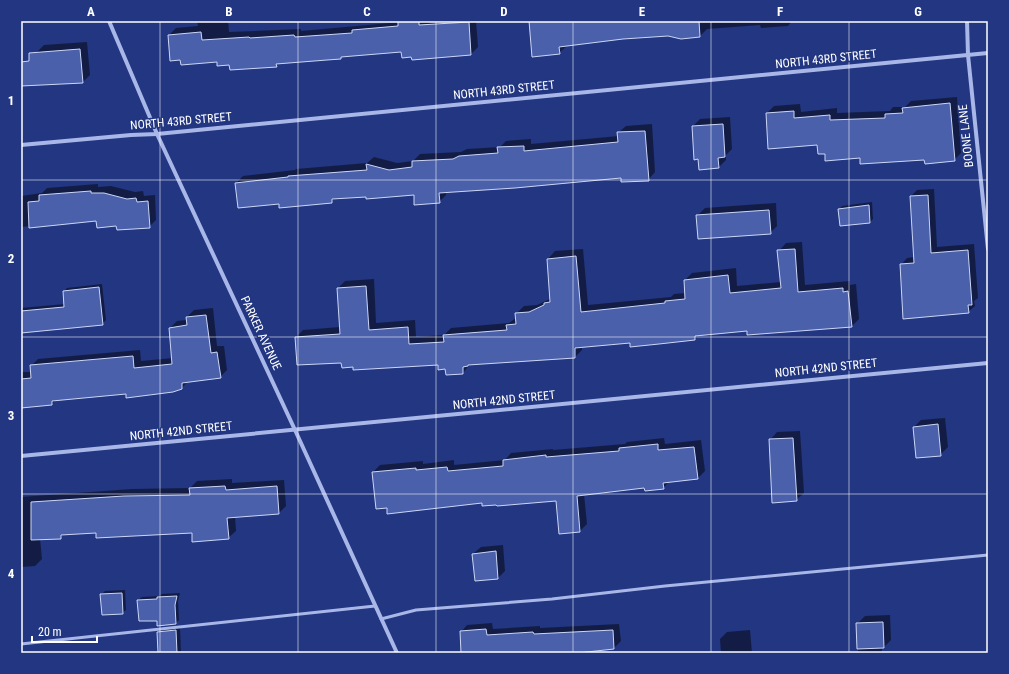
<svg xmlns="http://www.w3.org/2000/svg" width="1009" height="674" font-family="'Roboto Condensed',sans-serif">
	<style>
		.shadow { fill: #0007 }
		.building { fill: #4a60aa; stroke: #ccd6f6 }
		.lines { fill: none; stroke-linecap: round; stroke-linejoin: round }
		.lane { stroke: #a8b7e8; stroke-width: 3 }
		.street { stroke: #a8b7e8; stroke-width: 4 }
		.grid { fill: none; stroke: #fff; stroke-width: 1; stroke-opacity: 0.55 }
		.labels { text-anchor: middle; stroke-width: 3; stroke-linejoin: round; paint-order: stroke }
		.street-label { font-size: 12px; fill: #fff; stroke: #223681 }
		.neatline { fill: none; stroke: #fff; stroke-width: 1.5 }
		.grid-label { font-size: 13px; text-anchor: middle; font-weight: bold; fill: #fff }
	</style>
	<rect width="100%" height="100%" fill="#223681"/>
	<g class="shadow">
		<path d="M197,21H228L229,32L301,29V31L401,22V21H476L478,47L471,54L412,56L402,51L342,56L340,58L280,62L276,66L230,64L218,61L181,59L169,35L176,28L198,26Z"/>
		<path d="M530,21H595L559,53Z"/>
		<path d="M619,21H818L791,22L788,26L773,27L761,28L760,25L707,29L700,36Z"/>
		<path d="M87,42L90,75L83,82L37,52L44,45Z"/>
		<path d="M957,97L961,153L954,160L861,157L817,144L767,113L774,106L800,104L801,112L837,108V113L890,111L893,107H905L911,101Z"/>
		<path d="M730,117L732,149L726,155V160L719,167L693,126L700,119Z"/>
		<path d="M652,124L655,172L648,180L622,177L446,191V195L439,202L415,194L335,198L331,202L280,203L236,183L243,176L295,170L296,169L367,163L374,157L397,163L413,161L420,154L461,152L467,149L500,147L506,141L531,139V144L619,136L618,133L626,126Z"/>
		<path d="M98,184V187L111,186L135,192L143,191L144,196L155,195L156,220L149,227L117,225L97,220L21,227V196L42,193L47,188Z"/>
		<path d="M934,189L937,247L974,244L978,298L974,301L975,306L968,312L901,265L907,258L915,257L911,196L917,190Z"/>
		<path d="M872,202L873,219L870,222L839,210L842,206Z"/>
		<path d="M776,203L777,226L770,233L697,216L705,208Z"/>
		<path d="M802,242L805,285L850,281V285L856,284L859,319L852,326L748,334V330L699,335L695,339L631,342L582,347V350L575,357L470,364L463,373L446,368L439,364L354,366L342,362L296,337L303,330L340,327L338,288L345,281L374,279L376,323L415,320L416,337L444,335L451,328L509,323L516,318V314L524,306L537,305L548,300L551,297L548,259L555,251L583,249L588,305L671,297L674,294L686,293L685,280L692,273L736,268L737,286L781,282L779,251L786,243Z"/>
		<path d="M102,284L106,320L102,324L21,332V308L65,304L64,292L67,288Z"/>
		<path d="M213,308L217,346H224L227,370L220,377L188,381L182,388L56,400L52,404L21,407V372H32L31,366L38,359L140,350L141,361L173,358L170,328L177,321L187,320V317L194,310Z"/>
		<path d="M945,418L948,447L940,455L914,427L921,420Z"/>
		<path d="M800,431L804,493L796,500L770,440L777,432Z"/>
		<path d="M664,438L665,444L701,440L705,471L698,478L670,481L663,488L645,487L584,494L587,524L580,531L560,533L557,500L483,502L388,507L373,472L380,465L423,461V464L454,460V465L505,460L511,453L553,449V450L625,444L627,442Z"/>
		<path d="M232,479V483L284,480L286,506L279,513L235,516L236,531L228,538L193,532H97L64,534L60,538H40L42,559L35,566L21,567V497L132,489L190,488L197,481Z"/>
		<path d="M503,545L505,571L498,578L476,580L473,554L481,547Z"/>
		<path d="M125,590L126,610L122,613L101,595L105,591Z"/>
		<path d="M180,593L178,601L179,620L176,623L158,620L138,600L142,597L159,596L162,594Z"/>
		<path d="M890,615L891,640L884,647H882V653H858L857,624L865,616Z"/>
		<path d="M492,623L493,629L540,626V628L619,624L621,641L614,648L584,651L581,653H462L461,632L467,625Z"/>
		<path d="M180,627L181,653H159L158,633L162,629Z"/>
		<path d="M750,630L752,653H721L720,639L727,632Z"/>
	</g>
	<g class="building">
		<path d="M398,21H419V25L469,22L471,55L412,60L411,57L402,58L401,52L341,57V59L327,60L276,64L277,67L230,70L229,65L217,66V62L181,65L180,60L170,61L168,35L201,32L202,40L249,37L250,38L294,35L295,37L352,33V30L398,26Z"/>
		<path d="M529,21H699L700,37L681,39L668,36L623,39L559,47L560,54L532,57Z"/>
		<path d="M80,49L83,83L21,86V62L29,61V53Z"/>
		<path d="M950,103L955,161L925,164L924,160L860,164V158L825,161V154H818L817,145L768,149L766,113L794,111V118L830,115V120L885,118V114L903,113L902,108Z"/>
		<path d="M723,124L725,157L718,158L719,168L699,170L698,159L694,160L692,126Z"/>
		<path d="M645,131L649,181L621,182V178L515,188L439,193L440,203L414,205V195L366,199V197L332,199V203L279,208V204L238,208L235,183L288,177V176L367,170L366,164L389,170L412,167V161L453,159L459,156L498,153L497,147L524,146V151L618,142L617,132Z"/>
		<path d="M91,191V193H104L127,199L136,198L137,202L148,201L150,228L117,230L116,226L97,228L96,221L29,228L28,202L39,201V195Z"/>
		<path d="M928,195L931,253L968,250L972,305H968L969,313L903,319L900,264L914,263L910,196Z"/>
		<path d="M869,205L870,223L840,226L838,209Z"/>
		<path d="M769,210L771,234L698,239L696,215Z"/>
		<path d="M795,249L798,292L843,288V292L848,291L852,327L747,335V331L695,336V340L659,344L630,347V343L575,348V358L468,365V366L463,367V374L446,375L445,369L438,370V365L353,370V367L342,368L341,363L297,365L295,337L340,334L337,288L366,286L369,330L408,327L409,344L444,342L443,335L507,330L506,325L516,324L515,313L529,312L544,305V303L550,302L547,259L576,256L581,312L665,303V301L685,299L684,280L728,275L730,293L781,288L777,250Z"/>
		<path d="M99,287L103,325L21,333V311L64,307L63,291Z"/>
		<path d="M206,315L211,353L217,352L221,378L182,383V389L173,392L126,398V394L52,401V405L21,408V379L31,378L30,365L133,356L134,368L172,364L169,328L187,325L186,317Z"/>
		<path d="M938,424L941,456L916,458L913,427Z"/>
		<path d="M793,438L797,501L772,503L769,439Z"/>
		<path d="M658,444V450L694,447L698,479L663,483L664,489L645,491L644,488L577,496L580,532L559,534L556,501L497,506L496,505L482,506V503L387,514V508L376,509L372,472L416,468V470L447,467L448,471L503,466V460L546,455V457L619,451V448Z"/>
		<path d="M225,486L226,490L277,486L279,514L227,518L229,539L192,542V533L96,538V533L61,535V539L31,540V502L124,496L190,495L189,488Z"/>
		<path d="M496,551L498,579L475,581L472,554Z"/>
		<path d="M122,593L123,614L102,615L100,594Z"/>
		<path d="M177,596L175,605L176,624L157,626V621H139L137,600L157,599V597Z"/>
		<path d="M883,622L884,648L857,649L856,623Z"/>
		<path d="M486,629L487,635L533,632L534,634L613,630L614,649L578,653H461L460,631Z"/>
		<path d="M176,630L177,653H158L157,632Z"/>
	</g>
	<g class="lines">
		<g class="lane">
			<path d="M381,619L416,610L552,599L665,586L988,555"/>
			<path d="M21,644L375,606"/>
		</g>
		<g class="street">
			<path d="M109,21L157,134L295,430L397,653"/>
			<path d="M967,21L968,55L988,249"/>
			<path d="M21,145L131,135L157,134L988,53"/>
			<path d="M21,456L988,363"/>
		</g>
	</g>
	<path class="grid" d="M160,21V653M298,21V653M436,21V653M573,21V653M711,21V653M849,21V653M21,180H988M21,337H988M21,494H988"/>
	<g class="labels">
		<g class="street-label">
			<text transform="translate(826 59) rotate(-6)" y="4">NORTH 43RD STREET</text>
			<text transform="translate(504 90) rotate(-6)" y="4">NORTH 43RD STREET</text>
			<text transform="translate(181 121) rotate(-5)" y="4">NORTH 43RD STREET</text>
			<text transform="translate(966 136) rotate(-96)" y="4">BOONE LANE</text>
			<text transform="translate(261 333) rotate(65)" y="4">PARKER AVENUE</text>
			<text transform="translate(826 368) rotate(-6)" y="4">NORTH 42ND STREET</text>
			<text transform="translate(504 400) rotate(-6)" y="4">NORTH 42ND STREET</text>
			<text transform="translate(181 431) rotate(-6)" y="4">NORTH 42ND STREET</text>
		</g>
	</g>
	<rect width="1009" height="674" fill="none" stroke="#223681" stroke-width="44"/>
	<path d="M32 636v6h65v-6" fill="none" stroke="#ffffff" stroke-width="2"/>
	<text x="38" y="636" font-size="12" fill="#ffffff" stroke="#223681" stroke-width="3" paint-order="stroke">20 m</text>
	<rect x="22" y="22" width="965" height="630" class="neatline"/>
	<g class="grid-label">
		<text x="91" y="16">A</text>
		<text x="229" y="16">B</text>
		<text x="367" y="16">C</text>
		<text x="504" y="16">D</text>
		<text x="642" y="16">E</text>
		<text x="780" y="16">F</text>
		<text x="918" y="16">G</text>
		<text x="11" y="105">1</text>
		<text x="11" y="263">2</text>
		<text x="11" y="420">3</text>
		<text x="11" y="578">4</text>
	</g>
</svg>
